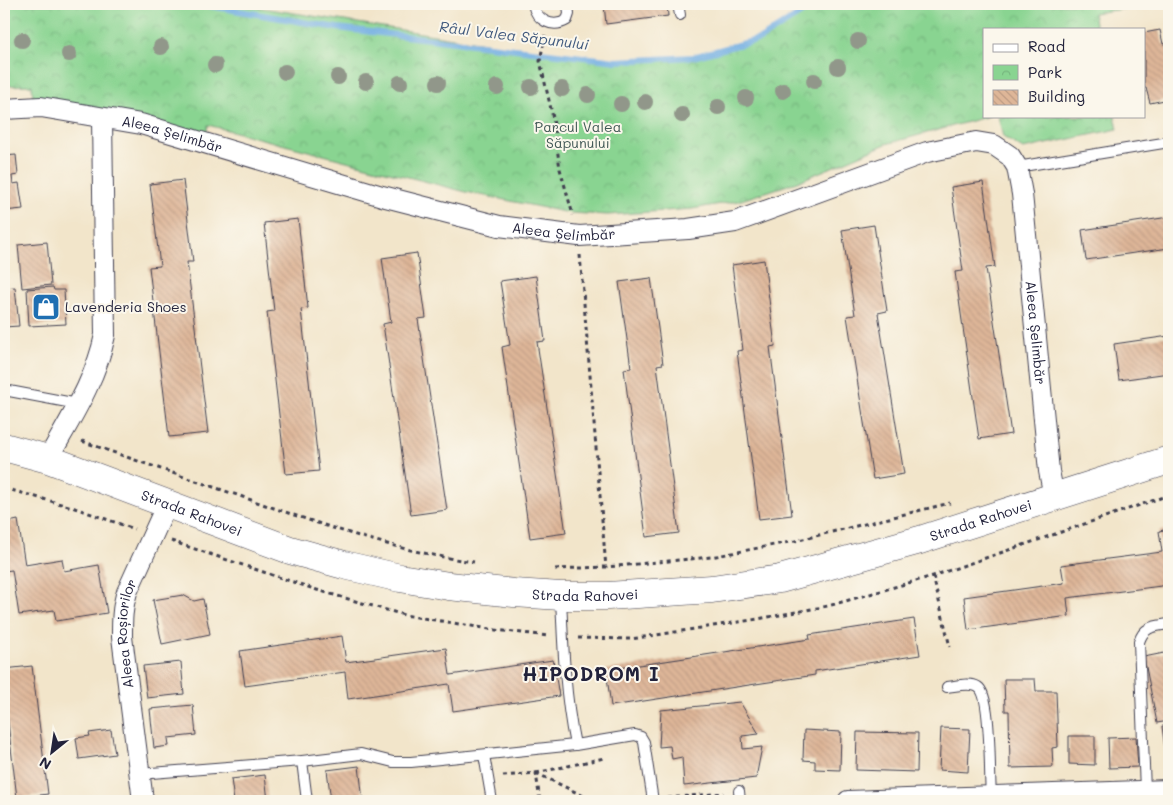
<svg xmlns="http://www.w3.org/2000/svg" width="1173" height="805" font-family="Mali,sans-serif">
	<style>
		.park { fill: url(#park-crowns); stroke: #567b66 }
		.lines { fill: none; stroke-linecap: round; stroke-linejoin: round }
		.stream { stroke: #6fade2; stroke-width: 6 }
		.building { fill: url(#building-back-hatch) }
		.lane-casing { stroke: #413f50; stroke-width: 12 }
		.street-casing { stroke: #413f50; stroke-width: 22 }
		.primary-casing { stroke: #413f50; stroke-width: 29 }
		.path { stroke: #413f50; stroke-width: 3; stroke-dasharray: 4 4; stroke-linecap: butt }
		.lane { stroke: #fff; stroke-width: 10 }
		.street { stroke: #fff; stroke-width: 20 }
		.primary { stroke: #fff; stroke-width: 28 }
		.tree { fill: #91978a }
		.labels { text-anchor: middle; stroke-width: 4; stroke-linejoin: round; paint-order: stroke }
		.park-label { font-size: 14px; fill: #415755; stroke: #fbf7ec }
		.street-label { font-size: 14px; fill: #22223b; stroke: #fbf7ec }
		.poi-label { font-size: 14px; fill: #22223b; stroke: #fbf7ec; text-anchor: start }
		.water-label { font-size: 15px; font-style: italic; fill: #415a7e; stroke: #fbf7ec }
		.district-label { font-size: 19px; font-weight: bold; letter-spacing: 1px; fill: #22223b; stroke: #fbf7ec }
	</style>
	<defs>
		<pattern id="park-crowns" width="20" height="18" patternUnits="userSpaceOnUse" patternTransform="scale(1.25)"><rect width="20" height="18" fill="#89d491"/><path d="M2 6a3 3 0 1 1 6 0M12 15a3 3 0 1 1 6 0" fill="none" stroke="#76b67e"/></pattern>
		<pattern id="building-back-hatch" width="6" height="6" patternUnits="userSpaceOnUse" patternTransform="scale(1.25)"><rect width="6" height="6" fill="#deb698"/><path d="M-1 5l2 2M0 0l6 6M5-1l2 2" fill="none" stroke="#be9c84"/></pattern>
	</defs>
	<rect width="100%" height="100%" fill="#fbf7ec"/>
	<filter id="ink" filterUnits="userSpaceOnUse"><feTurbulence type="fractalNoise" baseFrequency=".02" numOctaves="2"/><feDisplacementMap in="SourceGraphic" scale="10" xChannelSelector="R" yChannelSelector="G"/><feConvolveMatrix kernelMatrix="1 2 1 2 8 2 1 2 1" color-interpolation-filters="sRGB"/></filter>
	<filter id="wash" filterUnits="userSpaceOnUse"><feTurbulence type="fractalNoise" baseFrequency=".0096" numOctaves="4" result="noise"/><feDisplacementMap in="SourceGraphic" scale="20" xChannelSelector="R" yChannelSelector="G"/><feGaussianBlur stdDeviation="1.12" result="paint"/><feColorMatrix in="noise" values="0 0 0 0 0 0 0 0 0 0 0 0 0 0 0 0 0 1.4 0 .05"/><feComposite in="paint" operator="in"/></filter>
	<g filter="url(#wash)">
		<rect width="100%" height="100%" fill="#f2e5ca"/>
		<g class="park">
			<path d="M4,4H237L529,50L616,61L693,57L759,39L816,4H1160L1093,13L1096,29H984V116H990L886,144L797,182L738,201L692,209L608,215L569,213L466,192L208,125L206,136L33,102L32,85L4,86Z"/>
			<path d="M998,116H1115L1118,129L1023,149L1003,137Z"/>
		</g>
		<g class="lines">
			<path class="stream" d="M199,4L337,28L616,61L693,57L760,39L816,4"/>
		</g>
		<g id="blocks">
			<g class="building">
				<path d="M604,4H667L668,16L606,24Z"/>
				<path d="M1160,30L1163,44L1169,43V99L1150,103L1146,88H1144V33Z"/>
				<path d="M16,155L18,175L12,176L13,184L19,183L23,209L4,211V156Z"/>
				<path d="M183,180L193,262H187L208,433L169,437L149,267L160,266L150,184Z"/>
				<path d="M983,182L995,267L986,268L1011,434L979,439L955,272L963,271L951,187Z"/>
				<path d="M1169,217V248L1086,260L1082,230Z"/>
				<path d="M298,219L308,308L301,309L319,471L286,474L267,312L274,311L264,223Z"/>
				<path d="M874,225L887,311L878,313L904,474L873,479L847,316L855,315L842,230Z"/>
				<path d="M47,242L51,285L22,288L18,245Z"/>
				<path d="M417,253L426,318L418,319L447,510L411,515L383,324L391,322L382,258Z"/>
				<path d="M764,260L775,346L770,347L792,515L759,519L737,351L743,350L732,265Z"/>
				<path d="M536,276L545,341L537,342L566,533L530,538L502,347L510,345L500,281Z"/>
				<path d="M651,278L663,364L657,365L679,533L646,537L624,369L631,368L619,282Z"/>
				<path d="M15,287L19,326L4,327V288Z"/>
				<path d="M53,287L54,290H64L66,324L29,326L27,289Z"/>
				<path d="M1169,336V373L1119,380L1114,344Z"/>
				<path d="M18,520L25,565L62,559L64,571L99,565L107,613L56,621L54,610L19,615L12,570L4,571V523Z"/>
				<path d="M1169,529V566H1167L1169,585L1067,598L1069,616L968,630L964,597L1064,583L1061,565L1162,552L1159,531Z"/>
				<path d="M183,595L194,601L203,599L210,634L162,644L153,600Z"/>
				<path d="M914,619L920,655L815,671V675L611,706L606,670L810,639L809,635Z"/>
				<path d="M342,636L346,662L446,648L450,675L553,660L559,696L453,711L449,684L348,699L345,672L245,686L240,651Z"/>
				<path d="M1169,652V721L1157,723L1144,657Z"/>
				<path d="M181,662L184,694L147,698L143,666Z"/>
				<path d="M32,666L48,794L17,798L4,689V669Z"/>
				<path d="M1004,679H1035L1036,691H1056L1058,747L1052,748L1053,767L1010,768L1009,711H1005Z"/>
				<path d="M740,702L759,734L742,736L743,749L762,747L756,778L684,786L682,757L672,759L670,746L659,747L661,710Z"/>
				<path d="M193,705L196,735L168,738L169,746L154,748L150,709Z"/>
				<path d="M1162,726H1169V765H1167Z"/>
				<path d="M941,728L970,729L968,772L939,770Z"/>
				<path d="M111,730L115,754L79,759L76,738L90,736L89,733Z"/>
				<path d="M804,730L841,732L840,770L815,769V761L803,760Z"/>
				<path d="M857,732L918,733L917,772L856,770Z"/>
				<path d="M1069,736H1095V765L1069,764Z"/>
				<path d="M1136,737L1138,767L1109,768L1108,738Z"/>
				<path d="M359,766L363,801H331L327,770Z"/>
				<path d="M265,775L268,801H234L231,779Z"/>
			</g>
		</g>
	</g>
	<g filter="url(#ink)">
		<use href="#blocks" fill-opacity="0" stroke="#413f50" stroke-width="1"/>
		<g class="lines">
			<defs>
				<g id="lane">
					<path d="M533,4C536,20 552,29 567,20L569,14L568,4"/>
					<path d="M678,4L680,15"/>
					<path d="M1017,167L1163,143L1169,140"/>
					<path d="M4,390L78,404"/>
					<path d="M561,597C563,646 565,697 575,745"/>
					<path d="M947,687C956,686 970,682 978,687C992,695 989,776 991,795"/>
					<path d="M484,755L492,801"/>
					<path d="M302,761L307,801"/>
					<path d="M139,774L302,761L361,754L393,762H411L575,745L635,735L641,737L644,742L653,801"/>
					<path d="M1145,790L1139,642C1144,626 1155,626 1169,624"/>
					<path d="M739,791L740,801"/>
				</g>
				<g id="street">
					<path id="s1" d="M4,109L41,107L141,124L382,196L499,226L579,236L688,229L735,222L927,152L976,142L994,145L1010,156L1017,167L1022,194L1049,471L1054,497"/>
					<path d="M48,459C70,419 96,380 105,335L102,118"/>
					<path id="s2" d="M143,801L122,637C122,622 122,607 127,592L167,504"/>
					<path d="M848,801L1169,790"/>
				</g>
				<g id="primary">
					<path id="s3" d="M4,447L48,459L242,532L290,550L344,565L400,578L449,586L514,593L561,596H608L712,589L780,579L920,540L1169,460"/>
				</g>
			</defs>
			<use href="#lane" class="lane-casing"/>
			<use href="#street" class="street-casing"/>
			<use href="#primary" class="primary-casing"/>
			<g class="path">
				<path d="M545,35L540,61L553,118L560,169L573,215"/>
				<path d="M580,255L606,568"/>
				<path d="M82,441C134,460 187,478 240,496C316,523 394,551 474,562"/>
				<path d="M4,488L72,507L134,529"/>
				<path d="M171,541L317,590L404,615L496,630L549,636"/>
				<path d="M555,569L606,567L711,557L795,541L950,503"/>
				<path d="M933,576L950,647"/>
				<path d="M578,638L631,639L758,619L828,606L933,576L1169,495"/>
				<path d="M536,773L604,758"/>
				<path d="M536,773L594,801"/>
				<path d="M503,776L536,773L540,801"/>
				<path d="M668,798L724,793"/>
			</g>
			<use href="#lane" class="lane"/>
			<use href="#street" class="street"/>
			<use href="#primary" class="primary"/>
		</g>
		<g class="tree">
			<circle cx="22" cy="40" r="8"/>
			<circle cx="858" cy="41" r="8"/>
			<circle cx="161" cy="47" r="8"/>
			<circle cx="69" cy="54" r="8"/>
			<circle cx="215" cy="65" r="8"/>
			<circle cx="838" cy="67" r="8"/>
			<circle cx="285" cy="72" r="8"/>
			<circle cx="338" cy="77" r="8"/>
			<circle cx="814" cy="81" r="8"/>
			<circle cx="366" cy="82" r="8"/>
			<circle cx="400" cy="83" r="8"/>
			<circle cx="438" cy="83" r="8"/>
			<circle cx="497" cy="87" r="8"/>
			<circle cx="531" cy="87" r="8"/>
			<circle cx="562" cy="89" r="8"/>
			<circle cx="783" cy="91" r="8"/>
			<circle cx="588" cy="95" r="8"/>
			<circle cx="746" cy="98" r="8"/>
			<circle cx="645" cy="102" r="8"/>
			<circle cx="621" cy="104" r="8"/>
			<circle cx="718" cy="107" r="8"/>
			<circle cx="682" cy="115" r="8"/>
		</g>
	</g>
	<defs>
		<symbol id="shop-square" viewBox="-11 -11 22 22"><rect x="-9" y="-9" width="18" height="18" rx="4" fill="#1f6fb2" stroke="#fbf7ec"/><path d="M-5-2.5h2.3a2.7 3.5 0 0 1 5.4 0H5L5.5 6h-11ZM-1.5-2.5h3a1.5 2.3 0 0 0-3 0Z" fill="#fff"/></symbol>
	</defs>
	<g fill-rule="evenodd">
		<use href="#shop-square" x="30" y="291" width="32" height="32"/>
	</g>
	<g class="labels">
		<g class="park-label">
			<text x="578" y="132">Parcul Valea<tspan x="578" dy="16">Săpunului</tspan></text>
		</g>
		<g class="street-label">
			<text dy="5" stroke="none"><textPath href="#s1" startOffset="171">Aleea Șelimbăr</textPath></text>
			<text dy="5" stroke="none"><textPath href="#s1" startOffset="576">Aleea Șelimbăr</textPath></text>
			<text dy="5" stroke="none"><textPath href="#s1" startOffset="1220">Aleea Șelimbăr</textPath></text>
			<text dy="5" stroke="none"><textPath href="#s3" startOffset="199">Strada Rahovei</textPath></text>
			<text dy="5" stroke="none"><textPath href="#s3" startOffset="1009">Strada Rahovei</textPath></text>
			<text dy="5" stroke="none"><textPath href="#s3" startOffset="604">Strada Rahovei</textPath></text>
			<text dy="5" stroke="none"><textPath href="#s2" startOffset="169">Aleea Roșiorilor</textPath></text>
		</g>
		<g class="poi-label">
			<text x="65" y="312">Lavenderia Shoes</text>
		</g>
		<g class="water-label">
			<text transform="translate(514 36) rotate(7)" y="5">Râul Valea Săpunului</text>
		</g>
		<g class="district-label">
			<text x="591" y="681">HIPODROM I</text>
		</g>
	</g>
	<rect width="1173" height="805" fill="none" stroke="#fbf7ec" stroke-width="20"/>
	<rect x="983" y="28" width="162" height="90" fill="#fbf7ec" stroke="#a4a2a5"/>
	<rect x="993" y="44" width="25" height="8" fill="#ffffff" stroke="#a4a2a5"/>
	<text x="1028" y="52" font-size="15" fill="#22223b">Road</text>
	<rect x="993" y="65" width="25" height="15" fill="url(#park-crowns)" stroke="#a4a2a5"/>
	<text x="1028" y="78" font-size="15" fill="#22223b">Park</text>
	<rect x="993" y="90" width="25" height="15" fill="url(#building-back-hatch)" stroke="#a4a2a5"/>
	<text x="1028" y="102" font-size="15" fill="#22223b">Building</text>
	<g transform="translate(52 752) rotate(210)" stroke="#fbf7ec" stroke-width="4" paint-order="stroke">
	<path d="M0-4L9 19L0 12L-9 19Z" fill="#22223b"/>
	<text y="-8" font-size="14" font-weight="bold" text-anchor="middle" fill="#22223b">N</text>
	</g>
</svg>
